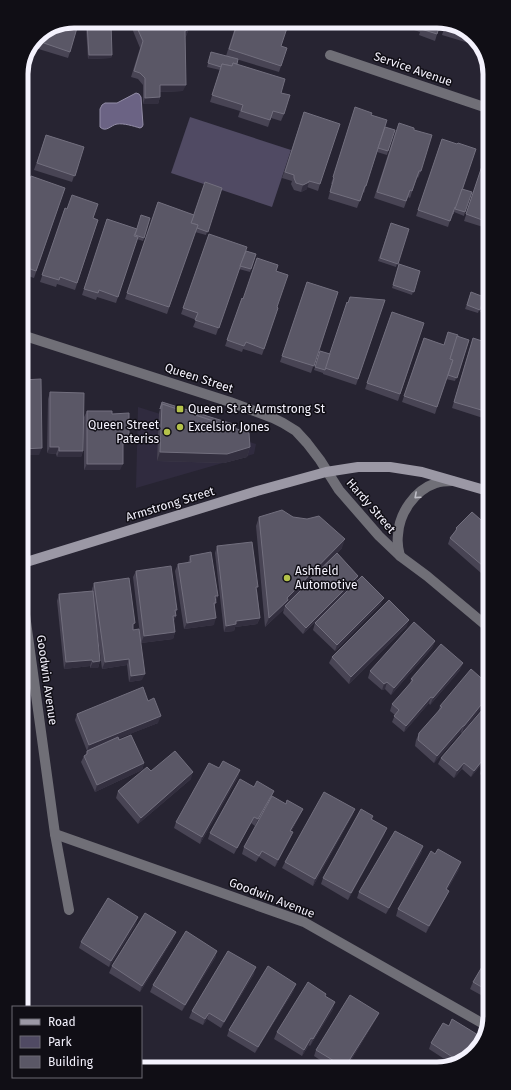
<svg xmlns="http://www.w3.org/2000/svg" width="511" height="1090" font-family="'Fira Sans',sans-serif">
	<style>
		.built { fill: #302b3f }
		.park { fill: #504a63 }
		.water { fill: #6b6384; stroke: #948ea8 }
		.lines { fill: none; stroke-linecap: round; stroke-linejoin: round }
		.street { stroke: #706f77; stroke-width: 10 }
		.secondary { stroke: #9b98a5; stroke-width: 10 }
		.wall { fill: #484454; fill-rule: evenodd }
		.shaded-wall { fill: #332f3f }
		.building { fill: #5a5766; stroke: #726f7e }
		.oneway { stroke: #bfbec7 }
		.poi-dot { fill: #b4c24a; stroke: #100e15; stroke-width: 1.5 }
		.labels { text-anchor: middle; stroke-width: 3; stroke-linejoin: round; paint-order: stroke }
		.street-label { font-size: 12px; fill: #f4f2fd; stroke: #100e15 }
		.poi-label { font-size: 12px; fill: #f4f2fd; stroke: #100e15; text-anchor: start }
		.rim { fill: none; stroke: #f4f2fd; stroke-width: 5 }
	</style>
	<rect width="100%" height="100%" fill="#272432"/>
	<path class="built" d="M138,407L256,444L254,454L136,488Z"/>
	<path class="park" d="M190,117L291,150L272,207L171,173Z"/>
	<path class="water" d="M136,93L139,94L141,97L143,125L142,127L140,128C133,126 124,123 117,124C111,125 106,133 100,127V109L102,105L105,103H117Z"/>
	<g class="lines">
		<g class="street">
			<path d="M330,55L487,108"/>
			<path d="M22,335L230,402L273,418L283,423L296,431L307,443L320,460L339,490L379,536L400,556L427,576L489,628"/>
			<path d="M400,556C398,549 397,542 398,535C399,513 415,490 436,483C441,481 447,481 452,481"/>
			<path d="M23,600L55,834L69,910"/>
			<path d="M55,834L304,922L487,1026"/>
		</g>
		<path class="secondary" d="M23,563L257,491L326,472L358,467H390L422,472L488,491"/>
	</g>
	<g class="wall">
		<path d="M129,21H185L189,29L186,36L185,37L183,91L160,92V97L158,104H143V85L138,79L131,77L140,48Z"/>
		<path d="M237,21L280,26L281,66L279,72L226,56Z"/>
		<path d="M387,21H404L402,26Z"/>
		<path d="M407,21H441L435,41L419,35L420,32L405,27Z"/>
		<path d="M446,23L470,32L474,38L472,44L442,35Z"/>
		<path d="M87,24L112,55L111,58L88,59L86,27Z"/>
		<path d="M37,36L70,52L68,58L32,47Z"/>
		<path d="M476,40L481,48L474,46Z"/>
		<path d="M211,52L237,64L281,93L284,114L281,121L271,118L268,127L238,117L240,111L210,102L220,70L207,67Z"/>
		<path d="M355,107L371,115L385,127L388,151L387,155L377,152L366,186L364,193L363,192L357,208L328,199L332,184H331Z"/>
		<path d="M304,112L320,184L318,191L307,187V189L301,192L294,190L291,184L292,181L282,178Z"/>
		<path d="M396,130H414L421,171L418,178L417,177L410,198L408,197L404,208L374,198Z"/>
		<path d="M46,135L84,147L72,182L34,170Z"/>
		<path d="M442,139L462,190L465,212L464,216L454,212V214H452L448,227L416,216Z"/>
		<path d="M487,154L488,226L484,224L483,227L464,221L484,160Z"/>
		<path d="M65,188L34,278L22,274L21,203Z"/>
		<path d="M222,188L206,235L195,232L167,314L125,299L158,202L194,215Z"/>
		<path d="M65,208L98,220L75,290L57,284L56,287L40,282Z"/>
		<path d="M150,218L143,241L137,239L116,303L97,297L96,300L82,295L107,219L137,229Z"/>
		<path d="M391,223L409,229L396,267L378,261Z"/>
		<path d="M209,234L246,251L256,254L250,272L239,269L216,335L193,327L196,320L181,314Z"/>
		<path d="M399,264L420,271L412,295L392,288Z"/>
		<path d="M276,271L277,307L278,308L262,355L243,349L242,352L225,346L242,298L243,299Z"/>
		<path d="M307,282L338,292L311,373L280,362Z"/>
		<path d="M471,292L484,297L478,313L465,309Z"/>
		<path d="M485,296L488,297V314L480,312Z"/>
		<path d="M385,300L356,385L323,374V373L314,370L320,351L330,354L348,303Z"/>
		<path d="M392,312L424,323L398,401L365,389Z"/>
		<path d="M457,336L469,340L455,381L446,379L435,414L402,402L424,338L444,345Z"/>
		<path d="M473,338L488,343V416H487L486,419L452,408Z"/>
		<path d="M50,392L83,451L81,457H57L56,454L47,453L48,399Z"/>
		<path d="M162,402L235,428L250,447L247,457L224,463L157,461L159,413Z"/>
		<path d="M87,411L112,414L129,438L126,445H123L120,470H84V417Z"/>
		<path d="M259,517H293L342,548L337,553L358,576L356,582L303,634L283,613L284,609L265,627L256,526ZM301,589V591L286,606V604Z"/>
		<path d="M489,527V580L448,544L450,538L455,532L456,528Z"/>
		<path d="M217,546L257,590L260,618L257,624L235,627L234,631L224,632L215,553Z"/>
		<path d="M190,556L218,596L214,607V625L184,629L175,571L178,564L188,563Z"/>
		<path d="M136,571L175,614L176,616L174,621L175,632L173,639L141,643L133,577Z"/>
		<path d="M94,583L133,628L142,680L129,682L127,665L102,669L94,606L100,661L98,668H90V666L64,669L57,601L59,594L92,591V589Z"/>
		<path d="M381,604L335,651L313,630L315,623Z"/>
		<path d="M407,626L349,684L329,663L332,657Z"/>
		<path d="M435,641L432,648L391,695L385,689L382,690L368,678L370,671Z"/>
		<path d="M460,670L430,705L429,703L404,732L392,722L395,715L390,711L392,704L410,684L411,679Z"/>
		<path d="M489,685L462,733L461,732L434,763L415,746L416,740L419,733L438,712L440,706Z"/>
		<path d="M148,701L158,723L119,738L144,763L142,770L95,792L81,762L84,756L86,755L87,751L92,749L87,751L75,720L77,714Z"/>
		<path d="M489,755L471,777L462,769L454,778L438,764L441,758Z"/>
		<path d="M489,758V777L487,780L480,774L482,767Z"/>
		<path d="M219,768L240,770L238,777L200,844L174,828L176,822Z"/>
		<path d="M191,779L138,824L116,798L118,791Z"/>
		<path d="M254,787L274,791L271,797L255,826L251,823L234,854L208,839L210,833Z"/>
		<path d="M286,804L303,809L300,815L291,832H293L290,839L275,867L259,857L256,862L242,854L244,847Z"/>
		<path d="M355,809L352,816L313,886L282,868L285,862Z"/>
		<path d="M373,816L372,820L387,828L384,835L348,900L321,884L323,878Z"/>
		<path d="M423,846L421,853L386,914L357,898L359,892Z"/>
		<path d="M459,869L447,890L449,891L446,897L426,933L396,916L398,909Z"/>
		<path d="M136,924L109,967L79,948L81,942Z"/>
		<path d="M173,939L140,992L109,973L112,966Z"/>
		<path d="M217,951L215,958L182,1011L150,992L153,985Z"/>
		<path d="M490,956V1000L470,989L473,982Z"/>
		<path d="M254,974L221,1028L207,1019L203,1025L189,1018L192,1011Z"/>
		<path d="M294,990L255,1053L227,1036L229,1030Z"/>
		<path d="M326,994L325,996L333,1009L310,1046L309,1045L302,1056L274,1039L277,1032Z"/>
		<path d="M379,1013L376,1019L347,1067H331L314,1056L316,1050Z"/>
		<path d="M449,1026L481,1046L455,1066L429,1049L431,1043Z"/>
	</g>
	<g class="shaded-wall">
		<path d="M189,29L186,36L182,38L185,31Z"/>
		<path d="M89,55H112L111,58L88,59Z"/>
		<path d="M160,85H186L183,91L158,92Z"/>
		<path d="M160,97L158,104H143L145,98Z"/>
		<path d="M309,182L307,189L301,192L303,185Z"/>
		<path d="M123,438H129L126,445H120Z"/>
		<path d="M50,447H59L56,454L47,453Z"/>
		<path d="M250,447L247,457L224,463L157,461L160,452Z"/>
		<path d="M42,448L39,455H22V449Z"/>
		<path d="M59,451H83L81,457H57Z"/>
		<path d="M87,464H123L120,470H84Z"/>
		<path d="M345,539L342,548L303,588L302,587L301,589L286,604L284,609L265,627L269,618L287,598Z"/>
		<path d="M358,576L356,582L303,634L306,628Z"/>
		<path d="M215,596H218L215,602Z"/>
		<path d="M384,598L381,604L335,651L337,645Z"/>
		<path d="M175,610H177L175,616H176L173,622H171Z"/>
		<path d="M216,618L214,625L184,629L187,623Z"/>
		<path d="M260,618L257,624L235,627L234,631L224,632L226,626L236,621Z"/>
		<path d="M409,620L407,626L349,684L351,677Z"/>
		<path d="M175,632L173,639L141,643L144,636Z"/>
		<path d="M435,641L432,648L391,695L394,688Z"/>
		<path d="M129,659L127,665L102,669L105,662Z"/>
		<path d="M92,660L90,666L64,669L66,662Z"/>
		<path d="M100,661L98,668H90L93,662Z"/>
		<path d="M463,663L460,670L430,705L433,698Z"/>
		<path d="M145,674L142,680L129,682L131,676Z"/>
		<path d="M387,682L385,689L382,690L384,684Z"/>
		<path d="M489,695V699L462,733L464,726Z"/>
		<path d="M431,697L429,703L404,732L406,726Z"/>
		<path d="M161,716L158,723L87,751L89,745Z"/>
		<path d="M463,726L461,732L434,763L437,756Z"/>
		<path d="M489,752V755L471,777L474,771Z"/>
		<path d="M144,763L142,770L95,792L97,785Z"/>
		<path d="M464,763L462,769L454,778L457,771Z"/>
		<path d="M240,770L238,777L200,844L202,837Z"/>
		<path d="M193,772L191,779L138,824L141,818Z"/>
		<path d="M274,791L271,797L255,826L258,819Z"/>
		<path d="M303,809L300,815L288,838L290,831Z"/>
		<path d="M355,809L352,816L313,886L315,879Z"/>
		<path d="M387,828L384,835L348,900L351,893Z"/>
		<path d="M293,832L290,839L275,867L278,860Z"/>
		<path d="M423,846L421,853L386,914L389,908Z"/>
		<path d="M461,862L459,869L444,896L446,889Z"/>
		<path d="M449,891L446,897L426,933L429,926Z"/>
		<path d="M138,917L136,924L109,967L111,961Z"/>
		<path d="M176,932L173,939L140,992L142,986Z"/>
		<path d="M217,951L215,958L182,1011L185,1005Z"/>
		<path d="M256,967L254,974L221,1028L224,1022Z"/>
		<path d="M296,984L294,990L255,1053L258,1047Z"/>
		<path d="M335,1002L333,1009L310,1046L313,1039Z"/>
		<path d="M209,1013L207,1019L203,1025L205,1019Z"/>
		<path d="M379,1013L376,1019L347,1067H345Z"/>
		<path d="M311,1038L309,1045L302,1056L304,1050Z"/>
	</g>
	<g class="building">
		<path d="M74,21H79L70,52L35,40L37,36Z"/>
		<path d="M134,21H185L189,29L185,31L186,85H160V97L145,98V78L140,73L134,71L143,41Z"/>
		<path d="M238,21H282L280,26L287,28L281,46L287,48L281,66L229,49Z"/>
		<path d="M410,21H441L437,34L421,29L423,25Z"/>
		<path d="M111,23L112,55H89L87,24Z"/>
		<path d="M446,23L470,32L473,37L445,28Z"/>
		<path d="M211,52L238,59L237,64L233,63L232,66L222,64L221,67L208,63Z"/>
		<path d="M233,63L285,79L281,93L290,95L284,114L273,111L270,120L241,111L243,105L212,95L222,64L232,66Z"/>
		<path d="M355,107L372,113L371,115L387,120L366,186H365L360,201L330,192L334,178L333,177Z"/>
		<path d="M304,112L340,124L320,184L309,181V182L303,185L296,183L294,178V175L285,172Z"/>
		<path d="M399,123L414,128V130L432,135L421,171H419L412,191L410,190L406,201L377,192Z"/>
		<path d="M385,127L395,130L388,151L378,148Z"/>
		<path d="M46,135L84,147L75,176L37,163Z"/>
		<path d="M442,139L457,144L458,143L476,149L456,208L455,207L450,221L418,210Z"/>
		<path d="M486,154H487L488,218H486L485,221L466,214Z"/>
		<path d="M31,176L65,188L36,271L22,266L21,204Z"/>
		<path d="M205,182L222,188L208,232L197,228L198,225L191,223Z"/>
		<path d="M462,189L472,192L465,212L455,209Z"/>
		<path d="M72,195L98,204L93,218L98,220L77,283L60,277L59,280L42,275L65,208L67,209Z"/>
		<path d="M158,202L194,215L191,223L198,225L169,307L127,293Z"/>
		<path d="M141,215L150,218L144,238L135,235Z"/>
		<path d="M107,219L137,229L134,236L138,237L118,297L99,290L98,293L84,289Z"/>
		<path d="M391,223L409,229L398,264L380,258Z"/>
		<path d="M209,234L247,247L219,328L195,320L198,313L183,308Z"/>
		<path d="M246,251L256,254L251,269L240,266Z"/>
		<path d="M257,258L278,265L276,271L288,275L277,307L278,308L264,349L246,342L244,346L227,340L242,298L243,299Z"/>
		<path d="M399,264L420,271L414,292L393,285Z"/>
		<path d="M307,282L338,292L314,366L282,356Z"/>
		<path d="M471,292L484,297L480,310L467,305Z"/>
		<path d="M485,296L488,297V310L481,308Z"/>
		<path d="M350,297L385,300L358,379L325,368L347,302L348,303Z"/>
		<path d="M392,312L424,323L400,394L367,383Z"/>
		<path d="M448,332L458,335L450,359L453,360L437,407L404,396L424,338L444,345Z"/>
		<path d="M457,336L469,340L457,378L448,375L453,360L450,359Z"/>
		<path d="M473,338L488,343V412L454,402Z"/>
		<path d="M320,351L330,354L325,370L315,367Z"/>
		<path d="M41,379L42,448L22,449V380Z"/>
		<path d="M50,392L84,393L83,451H59V447H50Z"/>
		<path d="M162,402L236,425L235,428L162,404L160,409Z"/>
		<path d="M162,404L249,433L250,447L227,454L160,452Z"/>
		<path d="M87,411H112V414L129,413V438H123V464H87Z"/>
		<path d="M282,510L293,517L307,519L319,516L345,539L287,598L288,600L269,618L259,517Z"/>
		<path d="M472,512L489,527V571L450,538L457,529L456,528Z"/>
		<path d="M252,542L258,587H256L260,618L236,621V624L226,626L217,546Z"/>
		<path d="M211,552L218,596H215L216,603H214L216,618L187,623L178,564L191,562L190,556Z"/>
		<path d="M337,553L358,576L306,628L285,606L303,588L302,587Z"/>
		<path d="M171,566L177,610H175L176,616H173L175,632L144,636L136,571Z"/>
		<path d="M362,576L384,598L337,645L315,623Z"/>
		<path d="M129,578L135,623L133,624V630L139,629L145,674L131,676L129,659L105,662L94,583Z"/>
		<path d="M93,591L100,661L93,662L92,660L66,662L59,594Z"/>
		<path d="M389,600L409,620L351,677L332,657Z"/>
		<path d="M414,622L435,641L394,688L387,682L384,684L370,671Z"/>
		<path d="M441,644L463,663L433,698L431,697L406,726L394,716L399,710L392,704L413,680L411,679Z"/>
		<path d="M471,669L489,685V695L464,726H463L437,756L418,740L419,733L442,707L440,706Z"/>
		<path d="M143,687L148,701L154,698L161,716L89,745L77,714Z"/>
		<path d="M489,702V752L474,771L464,763L457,771L441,758Z"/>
		<path d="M131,735L144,763L97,785L84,756L87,754V751L118,737L119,740Z"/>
		<path d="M175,751L193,772L141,818L118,791L147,767L151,771Z"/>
		<path d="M489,758V773L482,767Z"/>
		<path d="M223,761L240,770L202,837L176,822L209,763L219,768Z"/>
		<path d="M240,779L254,787L257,781L274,791L258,819L254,817L237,848L210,833Z"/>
		<path d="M324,792L355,809L315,879L285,862Z"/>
		<path d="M272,796L286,804L287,800L303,809L290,831L293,832L278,860L262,851L259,856L244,847Z"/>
		<path d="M361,809L373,816L371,819L387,828L351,893L323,878Z"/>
		<path d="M395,831L423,846L389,908L359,892Z"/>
		<path d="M438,849L461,862L446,889L449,891L429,926L398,909L431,851L435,854Z"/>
		<path d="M108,898L138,917L111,961L81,942Z"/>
		<path d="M145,913L176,932L142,986L112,966Z"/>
		<path d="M186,931L217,951L185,1005L153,985Z"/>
		<path d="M228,951L256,967L224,1022L209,1013L205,1019L192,1011Z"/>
		<path d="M489,955L490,956V992L473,982Z"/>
		<path d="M268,966L296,984L258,1047L229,1030Z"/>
		<path d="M308,982L326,994L325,996L335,1002L313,1039L311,1038L304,1050L277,1032Z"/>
		<path d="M350,995L379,1013L345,1067H344L316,1050Z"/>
		<path d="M452,1019L483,1038L481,1046L460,1062L431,1043L443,1023L449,1026Z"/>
		<path d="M452,1061L457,1064L455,1066H449Z"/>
		<path d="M443,1064L446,1066H441Z"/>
	</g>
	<defs><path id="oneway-chevron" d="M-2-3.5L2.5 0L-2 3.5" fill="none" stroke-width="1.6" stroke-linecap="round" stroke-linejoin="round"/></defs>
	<use class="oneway" href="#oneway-chevron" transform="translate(417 496) rotate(138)"/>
	<g class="poi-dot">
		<rect x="176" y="405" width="8" height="8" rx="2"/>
		<circle cx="180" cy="427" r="4"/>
		<circle cx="167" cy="432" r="4"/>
		<circle cx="287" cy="578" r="4"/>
	</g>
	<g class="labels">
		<g class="street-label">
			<text transform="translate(413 69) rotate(19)" y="4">Service Avenue</text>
			<text transform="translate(199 378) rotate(18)" y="4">Queen Street</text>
			<text transform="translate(170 504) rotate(-17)" y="4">Armstrong Street</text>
			<text transform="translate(371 506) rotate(49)" y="4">Hardy Street</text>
			<text transform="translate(47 680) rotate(82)" y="4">Goodwin Avenue</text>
			<text transform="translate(272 898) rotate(21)" y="4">Goodwin Avenue</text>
		</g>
		<g class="poi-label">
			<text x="188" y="413">Queen St at Armstrong St</text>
			<text x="159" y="429" text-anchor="end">Queen Street<tspan x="159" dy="14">Pateriss</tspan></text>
			<text x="188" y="431">Excelsior Jones</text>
			<text x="295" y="575">Ashfield<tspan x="295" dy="14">Automotive</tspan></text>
		</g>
	</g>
	<path d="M0 0H511V1090H0ZM74 28H437A46 46 0 0 1 483 74V1016A46 46 0 0 1 437 1062H74A46 46 0 0 1 28 1016V74A46 46 0 0 1 74 28Z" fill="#100e15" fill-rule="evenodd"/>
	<path class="rim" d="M74 28H437A46 46 0 0 1 483 74V1016A46 46 0 0 1 437 1062H74A46 46 0 0 1 28 1016V74A46 46 0 0 1 74 28Z"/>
	<rect x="12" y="1006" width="130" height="72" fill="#100e15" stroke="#6b6972"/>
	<rect x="20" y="1019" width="20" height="6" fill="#9b98a5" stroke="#6b6972"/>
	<text x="48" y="1026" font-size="12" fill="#f4f2fd">Road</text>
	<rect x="20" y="1036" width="20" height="12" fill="#504a63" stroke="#6b6972"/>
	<text x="48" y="1046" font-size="12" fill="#f4f2fd">Park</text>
	<rect x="20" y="1056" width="20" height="12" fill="#5a5766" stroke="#6b6972"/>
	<text x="48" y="1066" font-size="12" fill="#f4f2fd">Building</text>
</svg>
